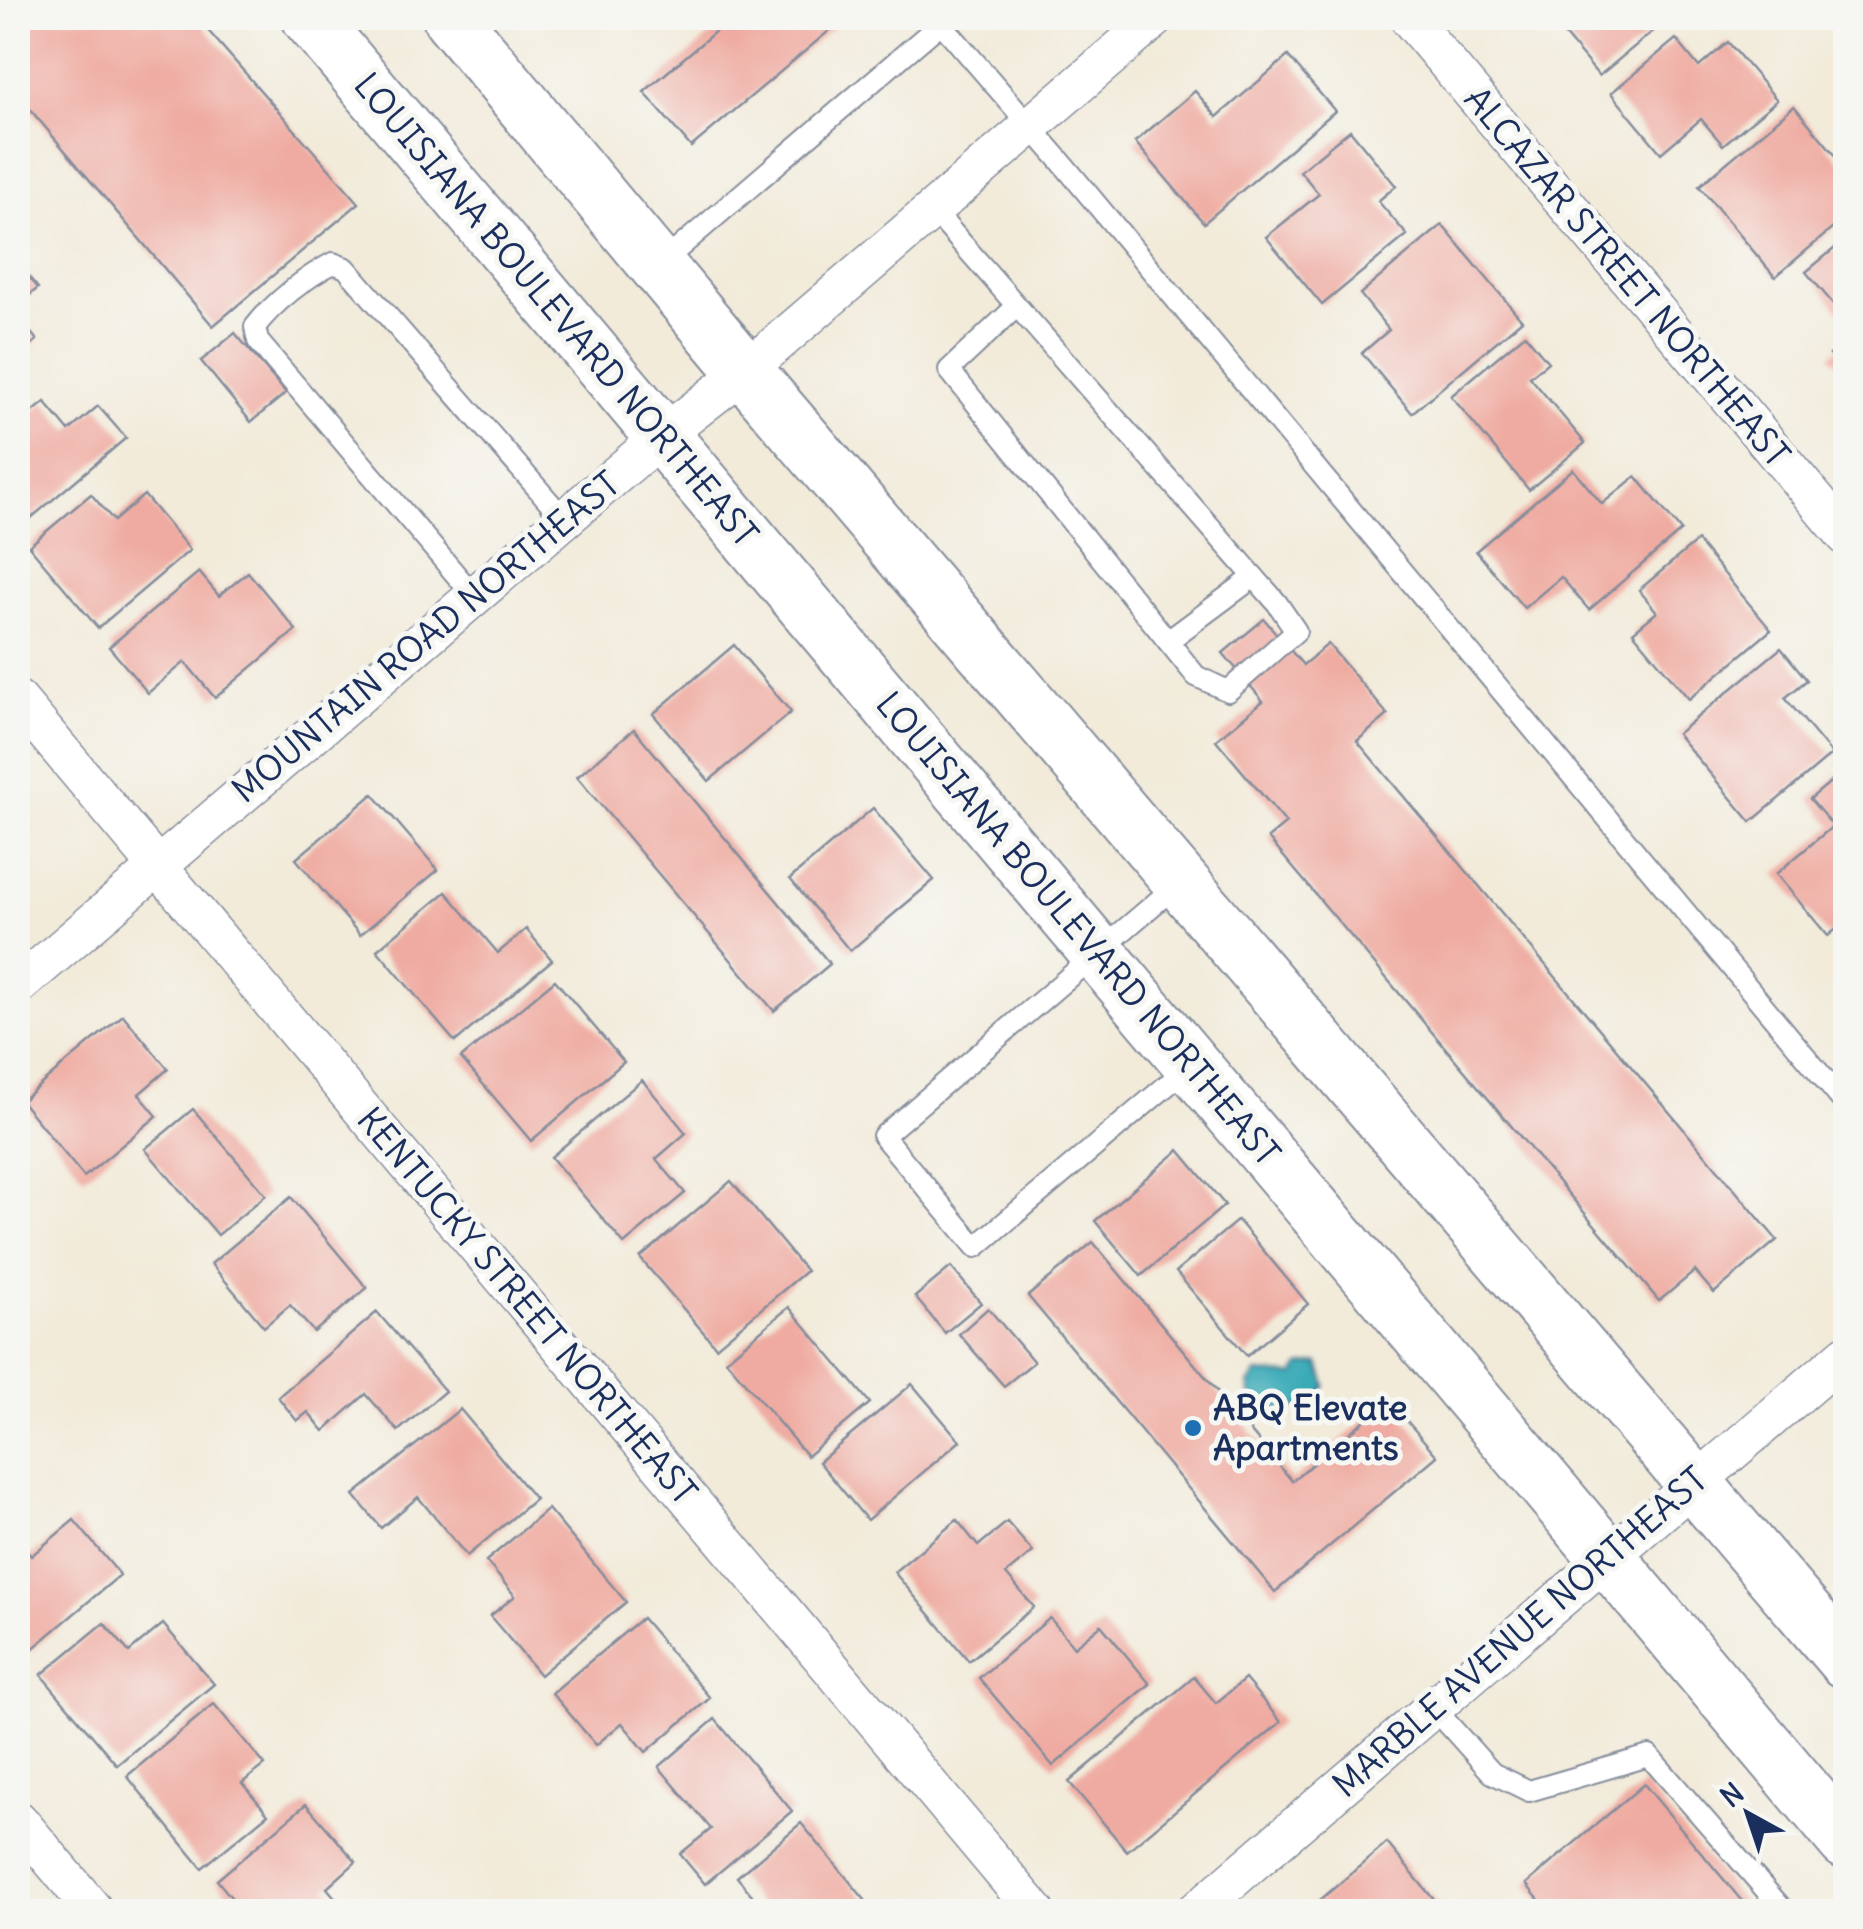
<svg xmlns="http://www.w3.org/2000/svg" width="1863" height="1929" font-family="Delius,sans-serif">
	<style>
		.water { fill: #3aaab7; stroke: #2a6c8a; stroke-width: 2.5 }
		.building { fill: #efaba1 }
		.lines { fill: none; stroke-linecap: round; stroke-linejoin: round }
		.lane-casing { stroke: #868d9c; stroke-width: 24 }
		.street-casing { stroke: #868d9c; stroke-width: 41 }
		.secondary-casing { stroke: #868d9c; stroke-width: 59 }
		.lane { stroke: #fff; stroke-width: 20 }
		.street { stroke: #fff; stroke-width: 38 }
		.secondary { stroke: #fff; stroke-width: 55 }
		.poi-dot { fill: #1f6fb2; stroke: #f6f6f2; stroke-width: 4 }
		.labels { text-anchor: middle; stroke-width: 10; stroke-linejoin: round; paint-order: stroke }
		.street-label { font-size: 35px; fill: #1b2f5e; stroke: #f6f6f2 }
		.poi-label { font-size: 35px; font-weight: bold; fill: #1b2f5e; stroke: #f6f6f2; text-anchor: start }
	</style>
	<rect width="100%" height="100%" fill="#f6f6f2"/>
	<filter id="ink" filterUnits="userSpaceOnUse"><feTurbulence type="fractalNoise" baseFrequency=".01" numOctaves="2"/><feDisplacementMap in="SourceGraphic" scale="20" xChannelSelector="R" yChannelSelector="G"/><feConvolveMatrix kernelMatrix="1 2 1 2 8 2 1 2 1" color-interpolation-filters="sRGB"/></filter>
	<filter id="wash" filterUnits="userSpaceOnUse"><feTurbulence type="fractalNoise" baseFrequency=".0048" numOctaves="4" result="noise"/><feDisplacementMap in="SourceGraphic" scale="40" xChannelSelector="R" yChannelSelector="G"/><feGaussianBlur stdDeviation="2.25" result="paint"/><feColorMatrix in="noise" values="0 0 0 0 0 0 0 0 0 0 0 0 0 0 0 0 0 1.4 0 .05"/><feComposite in="paint" operator="in"/></filter>
	<g filter="url(#wash)">
		<rect width="100%" height="100%" fill="#f2ebda"/>
		<path class="water" d="M1319,1363L1326,1385C1313,1413 1276,1415 1252,1399L1249,1384L1257,1373L1294,1375L1300,1366Z"/>
		<g id="blocks">
			<g class="building">
				<path d="M18,18H197L359,203L213,326L18,95Z"/>
				<path d="M731,18L842,20L691,147L644,92Z"/>
				<path d="M1557,18H1669L1599,76L1553,21Z"/>
				<path d="M1676,39L1699,67L1728,42L1777,100L1723,145L1701,119L1661,153L1611,93Z"/>
				<path d="M1288,56L1335,111L1204,223L1135,142L1195,91L1217,117Z"/>
				<path d="M1794,106L1846,168V217L1775,277L1699,186Z"/>
				<path d="M1350,130L1396,186L1378,201L1407,235L1322,305L1266,237L1319,194L1300,171Z"/>
				<path d="M1442,225L1522,320L1412,413L1362,353L1389,330L1360,294Z"/>
				<path d="M1846,239V319L1806,272Z"/>
				<path d="M18,264L38,288L18,305Z"/>
				<path d="M18,317L37,340L18,356Z"/>
				<path d="M235,333L286,393L251,422L201,361Z"/>
				<path d="M1525,334L1548,362L1530,377L1585,443L1529,490L1451,396Z"/>
				<path d="M1846,342V373L1830,355Z"/>
				<path d="M18,401L29,415L45,402L69,431L98,406L126,438L18,529Z"/>
				<path d="M1573,469L1602,504L1636,476L1681,531L1589,610L1561,577L1524,608L1476,551Z"/>
				<path d="M91,494L114,521L144,495L190,550L98,628L29,546Z"/>
				<path d="M1697,541L1771,630L1689,699L1633,632L1657,612L1639,590Z"/>
				<path d="M199,572L219,596L248,572L296,630L215,698L185,662L148,693L109,647Z"/>
				<path d="M1264,619L1303,665L1328,644L1388,715L1357,741L1777,1240L1714,1293L1695,1271L1659,1301L1268,838L1286,823L1216,740L1263,701L1223,653Z"/>
				<path d="M734,645L791,712L709,781L653,714Z"/>
				<path d="M1781,648L1807,680L1785,698L1832,754L1751,822L1677,734Z"/>
				<path d="M634,729L830,964L774,1011L577,777Z"/>
				<path d="M1846,769V921L1828,936L1776,874L1833,826L1810,799Z"/>
				<path d="M373,794L438,870L360,935L296,859Z"/>
				<path d="M873,808L934,880L850,951L790,879Z"/>
				<path d="M446,892L498,953L526,929L552,960L455,1042L377,950Z"/>
				<path d="M555,980L624,1062L531,1141L461,1058Z"/>
				<path d="M123,1015L168,1069L139,1094L157,1116L84,1177L21,1101Z"/>
				<path d="M642,1080L686,1133L656,1159L685,1193L624,1244L551,1157Z"/>
				<path d="M193,1109L266,1195L218,1235L145,1149Z"/>
				<path d="M1179,1150L1225,1205L1141,1276L1095,1221Z"/>
				<path d="M731,1181L806,1271L716,1347L640,1258Z"/>
				<path d="M291,1197L367,1288L314,1332L290,1305L264,1327L211,1264Z"/>
				<path d="M1238,1220L1308,1304L1247,1356L1176,1272Z"/>
				<path d="M1093,1242L1292,1481L1389,1400L1437,1456L1275,1592L1028,1296Z"/>
				<path d="M951,1267L981,1303L945,1333L915,1297Z"/>
				<path d="M789,1307L870,1403L807,1456L726,1360Z"/>
				<path d="M988,1308L1034,1362L1004,1386L959,1334Z"/>
				<path d="M377,1312L445,1391L398,1431L366,1394L324,1431L308,1412L297,1421L278,1397Z"/>
				<path d="M912,1384L960,1441L867,1520L819,1462Z"/>
				<path d="M460,1409L535,1499L467,1556L418,1497L381,1528L354,1495Z"/>
				<path d="M548,1509L626,1602L540,1675L490,1616L515,1596L486,1561Z"/>
				<path d="M74,1520L120,1575L24,1656L18,1648V1540L31,1556Z"/>
				<path d="M957,1520L978,1546L1007,1522L1033,1552L1006,1574L1034,1607L969,1661L894,1572Z"/>
				<path d="M642,1618L710,1698L646,1752L622,1723L596,1745L552,1693Z"/>
				<path d="M1050,1618L1074,1647L1101,1625L1150,1684L1053,1766L979,1678Z"/>
				<path d="M104,1623L129,1652L163,1624L214,1684L117,1765L41,1675Z"/>
				<path d="M1194,1677L1216,1703L1245,1679L1281,1722L1127,1851L1069,1782Z"/>
				<path d="M214,1704L265,1765L242,1783L268,1814L202,1868L127,1776Z"/>
				<path d="M715,1719L792,1811L705,1884L680,1854L711,1829L659,1767Z"/>
				<path d="M1644,1784L1751,1912H1549L1526,1884Z"/>
				<path d="M306,1804L356,1862L327,1888L347,1912H243L217,1880Z"/>
				<path d="M801,1823L875,1912H766L737,1877Z"/>
				<path d="M1387,1843L1444,1912H1306Z"/>
			</g>
		</g>
	</g>
	<g filter="url(#ink)">
		<use href="#blocks" fill-opacity="0" stroke="#868d9c" stroke-width="2.5"/>
		<g class="lines">
			<defs>
				<g id="lane">
					<path d="M932,209L1277,603L1296,631L1228,691L1196,676L949,370L1017,306"/>
					<path d="M658,266L941,23L1058,158L1846,1105"/>
					<path d="M474,596L258,341L255,327C273,303 306,277 333,263L346,268L565,520"/>
					<path d="M1168,641L1254,577"/>
					<path d="M1179,883L883,1136L976,1247L1191,1065"/>
					<path d="M1433,1707L1492,1773L1529,1791L1649,1756L1785,1912"/>
				</g>
				<g id="street">
					<path d="M1409,18L1846,536"/>
					<path d="M18,700L1036,1912"/>
					<path d="M18,986L662,436L745,371L1156,18"/>
					<path d="M18,1820L95,1912"/>
					<path d="M1195,1912L1846,1354"/>
				</g>
				<g id="secondary">
					<path d="M310,18L1846,1841"/>
					<path d="M451,18L745,371L1846,1661"/>
				</g>
			</defs>
			<use href="#lane" class="lane-casing"/>
			<use href="#street" class="street-casing"/>
			<use href="#secondary" class="secondary-casing"/>
			<use href="#lane" class="lane"/>
			<use href="#street" class="street"/>
			<use href="#secondary" class="secondary"/>
		</g>
	</g>
	<circle class="poi-dot" cx="1193" cy="1428" r="10"/>
	<g class="labels">
		<g class="street-label">
			<text transform="translate(1627 277) rotate(50)" y="12">ALCAZAR STREET NORTHEAST</text>
			<text transform="translate(556 310) rotate(50)" y="12">LOUISIANA BOULEVARD NORTHEAST</text>
			<text transform="translate(426 637) rotate(-40)" y="12">MOUNTAIN ROAD NORTHEAST</text>
			<text transform="translate(1078 929) rotate(50)" y="12">LOUISIANA BOULEVARD NORTHEAST</text>
			<text transform="translate(527 1306) rotate(50)" y="12">KENTUCKY STREET NORTHEAST</text>
			<text transform="translate(1520 1632) rotate(-41)" y="12">MARBLE AVENUE NORTHEAST</text>
		</g>
		<g class="poi-label">
			<text x="1213" y="1420">ABQ Elevate<tspan x="1213" dy="40">Apartments</tspan></text>
		</g>
	</g>
	<rect width="1863" height="1929" fill="none" stroke="#f6f6f2" stroke-width="60"/>
	<g transform="translate(1748 1814) rotate(320)" stroke="#f6f6f2" stroke-width="8" paint-order="stroke">
	<path d="M0-8L18 38L0 25L-18 38Z" fill="#1b2f5e"/>
	<text y="-15" font-size="28" font-weight="bold" text-anchor="middle" fill="#1b2f5e">N</text>
	</g>
</svg>
